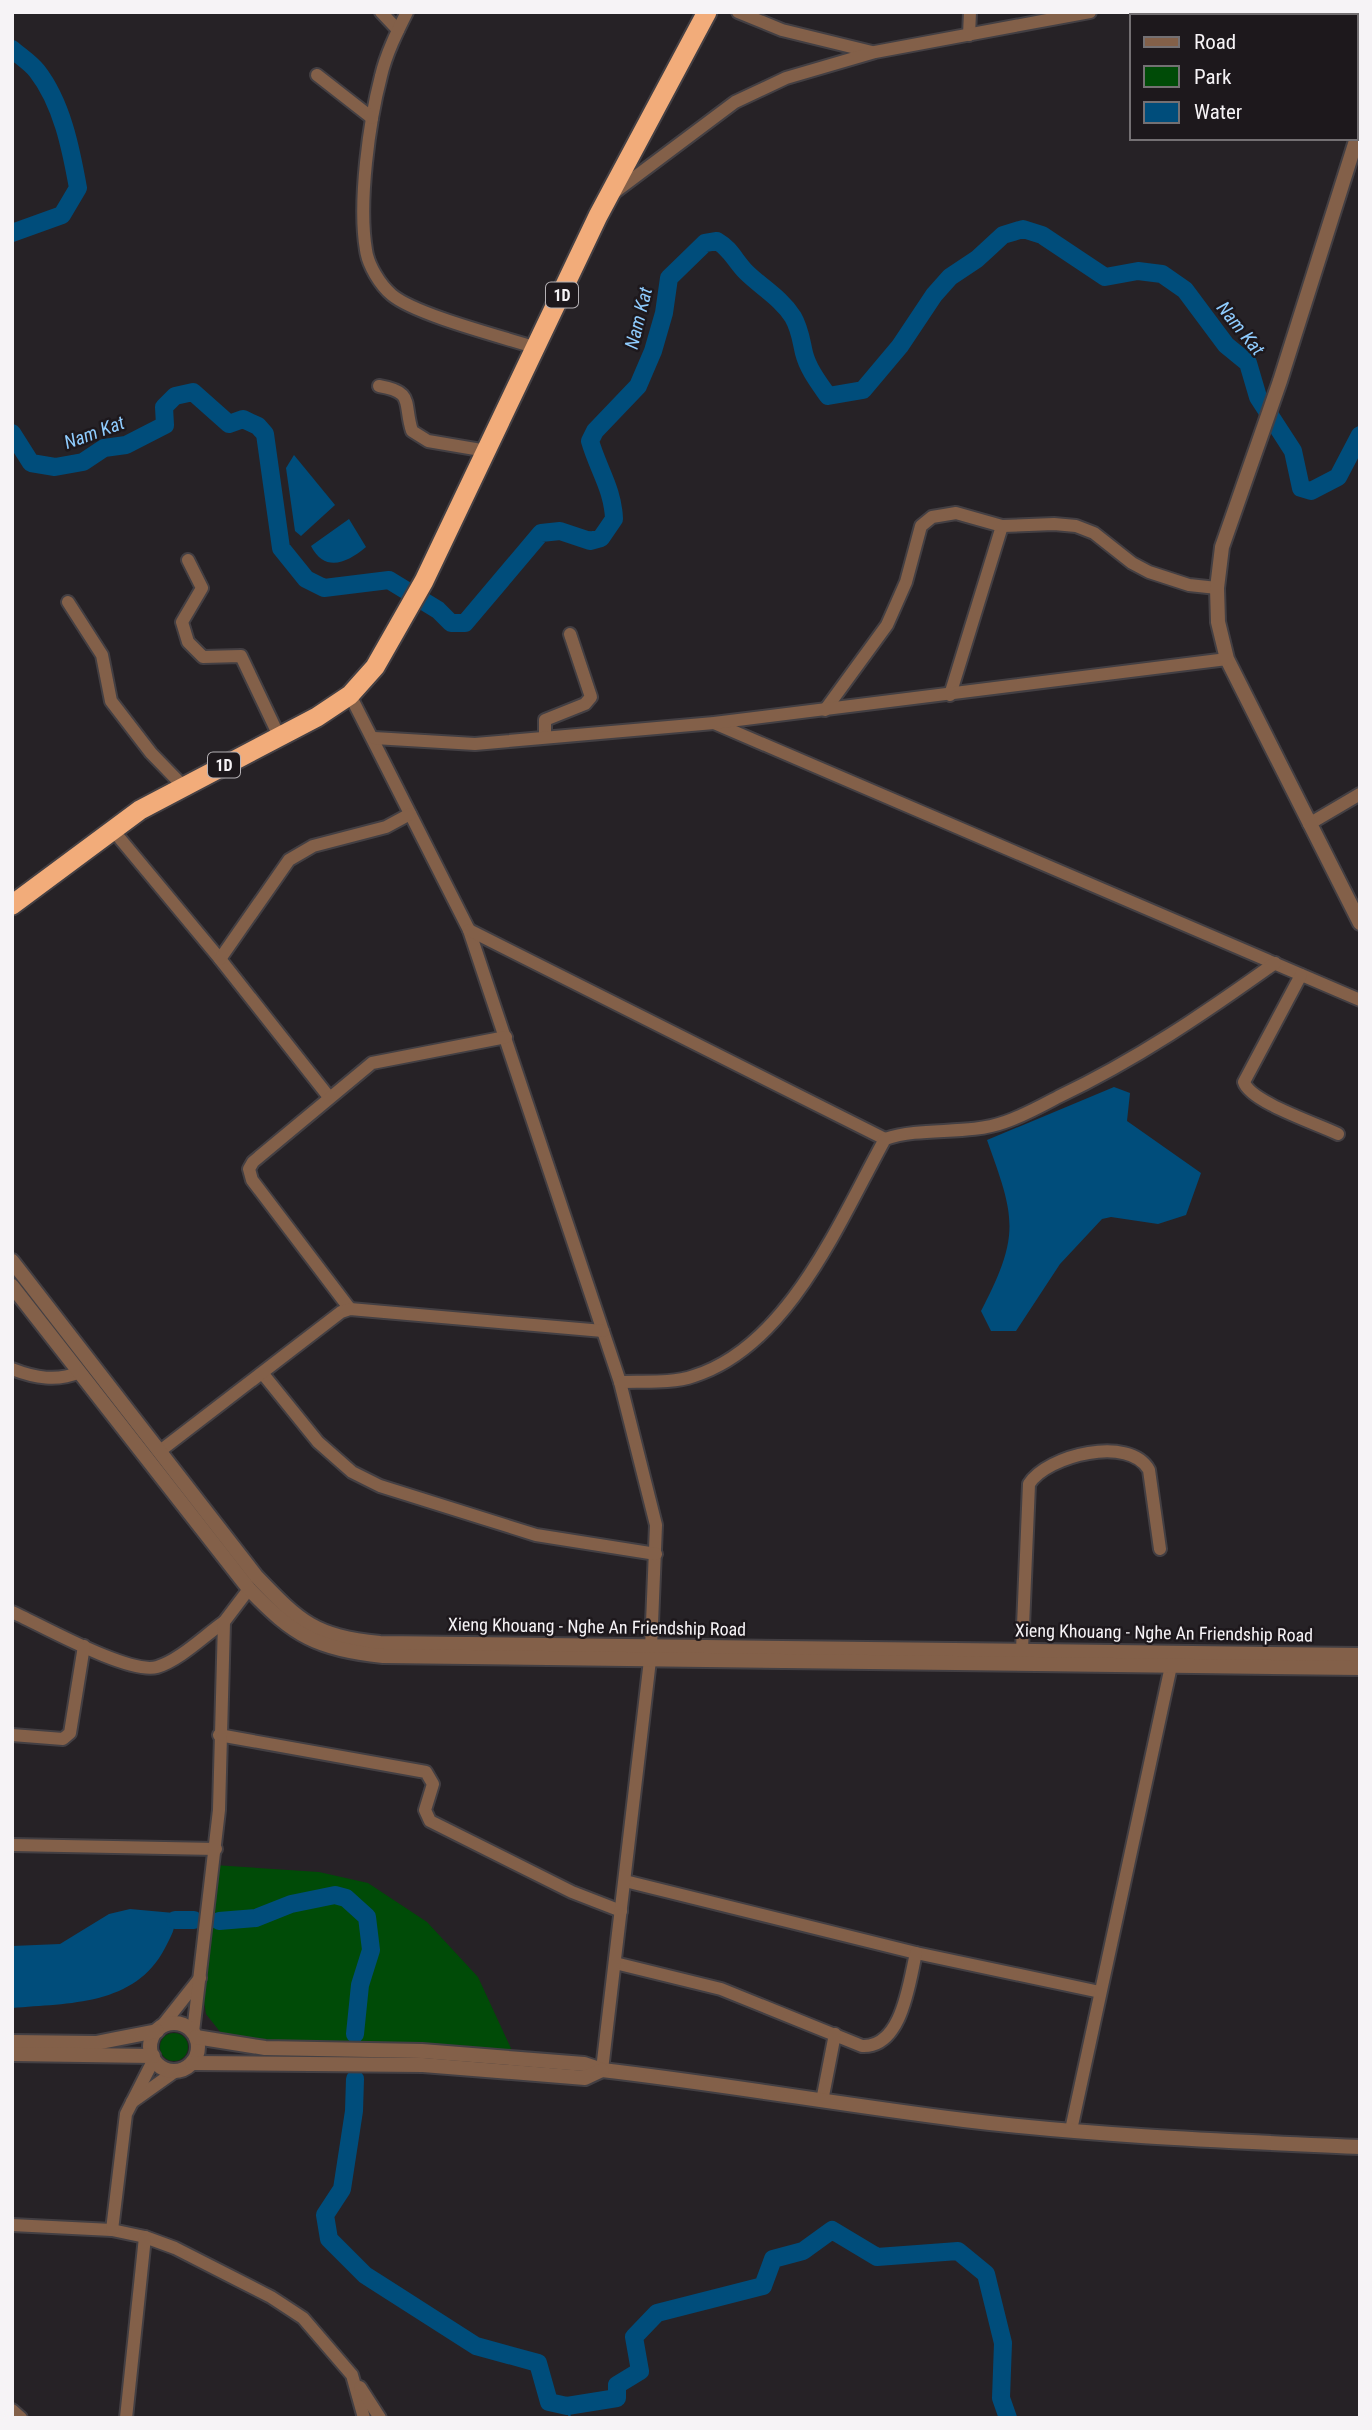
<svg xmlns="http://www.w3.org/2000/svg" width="1372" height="2430" font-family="'Roboto Condensed',sans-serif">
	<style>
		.green { fill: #004b07 }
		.water { fill: #004d7b }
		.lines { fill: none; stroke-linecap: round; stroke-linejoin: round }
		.stream { stroke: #004d7b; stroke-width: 2.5 }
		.river { stroke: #004d7b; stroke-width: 18 }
		.minor-casing { stroke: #433f43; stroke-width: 16 }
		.tertiary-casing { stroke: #433f43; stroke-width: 18 }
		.trunk-casing { stroke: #433f43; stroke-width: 23 }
		.minor { stroke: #836049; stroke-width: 12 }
		.tertiary { stroke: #836049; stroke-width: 14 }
		.trunk { stroke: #f2ac7a; stroke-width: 19 }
		.labels { text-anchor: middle; stroke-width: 5; stroke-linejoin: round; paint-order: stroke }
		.shield { fill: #1d181c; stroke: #b5b1b5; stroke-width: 2 }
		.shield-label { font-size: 16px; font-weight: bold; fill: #f6f3f6 }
		.street-label { font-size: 18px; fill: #f6f3f6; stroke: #1d181c }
		.water-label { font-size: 19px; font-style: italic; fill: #90cdff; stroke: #1d181c }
	</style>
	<rect width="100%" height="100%" fill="#262226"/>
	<g class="green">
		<path d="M214,1865L319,1872L368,1883L427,1922L478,1977L515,2057L265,2048L221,2033L206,2014L200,1977Z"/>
		<circle cx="174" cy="2047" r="14"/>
	</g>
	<g class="water">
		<path d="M294,455L335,505L301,536L295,531L286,468Z"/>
		<path d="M349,519L366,547C347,563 325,573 311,546Z"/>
		<path d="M1114,1087L1130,1093L1127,1121L1201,1173L1186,1215L1158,1224L1111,1217L1102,1219L1060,1264L1016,1331H991L981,1311C1021,1234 1015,1218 987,1140Z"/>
		<path d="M130,1909L174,1913C177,1928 171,1936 165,1948C135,2006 69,2003 12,2008V1946L60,1944L109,1914Z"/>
	</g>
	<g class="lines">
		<path class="stream" d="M567,2406L570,2418"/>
		<g class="river">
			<path d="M12,49C20,56 31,63 37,71C62,103 71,149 78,188L62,215L12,233"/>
			<path d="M12,433L31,463L55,467L83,462L104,448L126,445L165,425L164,407L175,396L193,392L229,424L243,419L258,426L265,434L281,548L306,579L324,588L389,580L438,610L451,623H465L541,533L560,531L590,541L601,538L614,519C613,489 598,469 590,441L595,431L638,386L653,351L664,313L669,278L705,243L717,241C731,249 735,261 746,272C761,287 781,298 793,317C800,329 801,340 804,353C808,369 819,383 828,396L863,390L900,346L934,295L950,277L977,259L1003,235L1023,229L1042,235L1105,277L1138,271L1162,274L1185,290L1226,345L1248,363L1258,397L1293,451L1301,488L1311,491L1338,477L1360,435"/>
			<path d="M175,1920H194"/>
			<path d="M219,1921L256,1918L291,1904L335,1895L346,1898L367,1917L371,1950L360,1985L355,2034"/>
			<path d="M355,2079L354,2111L342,2189L325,2215L329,2239L365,2275L476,2346L538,2363L549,2402L567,2406L617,2398V2385L640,2371L634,2337L657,2313L763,2286L773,2259L803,2251L832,2230L877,2257L958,2251L986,2274L1003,2343L1001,2398L1008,2418"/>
		</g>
		<defs>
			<g id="minor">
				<path d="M381,12L398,30"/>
				<path d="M407,12C397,32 386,54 381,76C369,122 358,203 366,250C368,265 380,285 392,295C416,315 503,337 537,348"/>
				<path d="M738,12L782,30L872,52"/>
				<path d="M1154,12V16"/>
				<path d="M1273,12V16"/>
				<path d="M969,35L970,12"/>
				<path d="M317,75L372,118"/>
				<path d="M615,192L735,102L786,78L875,52L1090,12"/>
				<path d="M379,386C415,392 403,403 412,431L428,441L487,451"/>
				<path d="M188,560L202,588L182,622L188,642L203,657L241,656L279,736"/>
				<path d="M68,602L102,655L111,701L151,753L183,786"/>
				<path d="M350,695L469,930L620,1382L656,1525L651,1648"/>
				<path d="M950,695L1002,526"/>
				<path d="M825,710L887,625L906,582L921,526L932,517L956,513L1002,526L1054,524L1076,526L1094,533L1132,563L1149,572L1189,585L1217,588"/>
				<path d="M714,723L1360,1000"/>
				<path d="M545,737V720L585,704L591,697L570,634"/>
				<path d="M374,738L475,744L714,723L1227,659"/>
				<path d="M1309,824L1360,794"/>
				<path d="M112,829L220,959L329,1097"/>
				<path d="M469,930L885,1139"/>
				<path d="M220,959L289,860L313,846L386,827L410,814"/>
				<path d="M1301,975L1244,1082C1250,1102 1318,1124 1338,1134"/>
				<path d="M350,1309L252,1180L249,1169L253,1162L372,1063L506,1037"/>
				<path d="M12,1369C35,1378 57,1382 80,1372"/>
				<path d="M263,1374L318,1442L352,1472L380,1486L536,1535L656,1554"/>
				<path d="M620,1382C644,1381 671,1384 694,1376C789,1346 840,1220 885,1139C924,1126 966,1136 1005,1122C1023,1116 1041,1106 1058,1097C1136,1060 1205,1013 1275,963"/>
				<path d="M160,1451L341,1312L350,1309L603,1331"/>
				<path d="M12,1612C41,1625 129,1675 157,1667C180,1660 204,1636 224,1622"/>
				<path d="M1022,1650L1029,1484C1047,1455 1130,1435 1149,1470L1160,1549"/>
				<path d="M12,1735L63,1739L70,1733L84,1646"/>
				<path d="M219,1735L426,1772L433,1784L425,1810L430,1821L572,1892L621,1911"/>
				<path d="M12,1845L216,1849"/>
				<path d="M625,1881L916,1953L1100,1992"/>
				<path d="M615,1963L721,1989L862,2046C902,2048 909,1983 916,1953"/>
				<path d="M162,2026L200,1978"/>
				<path d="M193,2032L219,1810L224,1622L249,1589"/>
				<path d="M602,2070L650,1660"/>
				<path d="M822,2101L835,2034"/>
				<path d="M132,2102L177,2070"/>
				<path d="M1071,2130L1171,1666"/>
				<path d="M12,2225L112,2230L145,2237L175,2248L271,2297L303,2318L352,2375L364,2418"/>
				<path d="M112,2230L126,2114L154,2059"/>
				<path d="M360,2387L380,2418"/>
				<path d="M12,2410L21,2418"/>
				<path d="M126,2418L145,2237"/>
			</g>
			<g id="tertiary">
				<path d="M1360,128L1280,381L1222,547L1217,588L1218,622L1227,659L1360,923"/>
				<path d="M12,1261L256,1576C301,1623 314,1636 380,1643L1360,1655"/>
				<path d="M12,1286L249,1589C294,1636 317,1649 383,1656L1360,1668"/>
				<circle cx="174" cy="2047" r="24"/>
				<path d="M196,2037L265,2048L422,2051L584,2064L602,2070C723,2084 843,2105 964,2120C1095,2136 1228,2141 1360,2147"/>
				<path d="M12,2042L96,2043L157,2031"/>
				<path d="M12,2054L153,2056"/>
				<path d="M192,2063L423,2065L585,2078L602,2070"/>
			</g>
			<path id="trunk" d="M12,905L140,810L317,717L350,695L375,667L424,581L598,216L707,12"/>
		</defs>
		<use href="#minor" class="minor-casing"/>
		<use href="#tertiary" class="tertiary-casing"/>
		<use href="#trunk" class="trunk-casing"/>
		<use href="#minor" class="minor"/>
		<use href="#tertiary" class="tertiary"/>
		<use href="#trunk" class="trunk"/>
	</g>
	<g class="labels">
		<g class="shield">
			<rect x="546" y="282.5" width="32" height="25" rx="5"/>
			<rect x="208" y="752.5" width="32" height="25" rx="5"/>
		</g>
		<g class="shield-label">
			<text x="562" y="301">1D</text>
			<text x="224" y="771">1D</text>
		</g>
		<g class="street-label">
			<text transform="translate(597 1627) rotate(1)" y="6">Xieng Khouang - Nghe An Friendship Road</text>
			<text transform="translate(1164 1633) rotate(1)" y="6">Xieng Khouang - Nghe An Friendship Road</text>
		</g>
		<g class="water-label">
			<text transform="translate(638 318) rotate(-76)" y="7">Nam Kat</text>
			<text transform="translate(1241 328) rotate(51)" y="7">Nam Kat</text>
			<text transform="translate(94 432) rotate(-20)" y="7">Nam Kat</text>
		</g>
	</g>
	<rect width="1372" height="2430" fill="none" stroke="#f6f3f6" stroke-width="28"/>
	<rect x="1130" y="14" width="228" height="126" fill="#1d181c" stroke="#747073" stroke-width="2"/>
	<rect x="1144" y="37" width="35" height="10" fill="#836049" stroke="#747073" stroke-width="2"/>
	<text x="1194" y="49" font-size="21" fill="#f6f3f6">Road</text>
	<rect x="1144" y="66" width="35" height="21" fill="#004b07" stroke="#747073" stroke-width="2"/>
	<text x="1194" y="84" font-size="21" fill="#f6f3f6">Park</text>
	<rect x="1144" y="102" width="35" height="21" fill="#004d7b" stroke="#747073" stroke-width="2"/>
	<text x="1194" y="119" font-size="21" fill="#f6f3f6">Water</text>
</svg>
